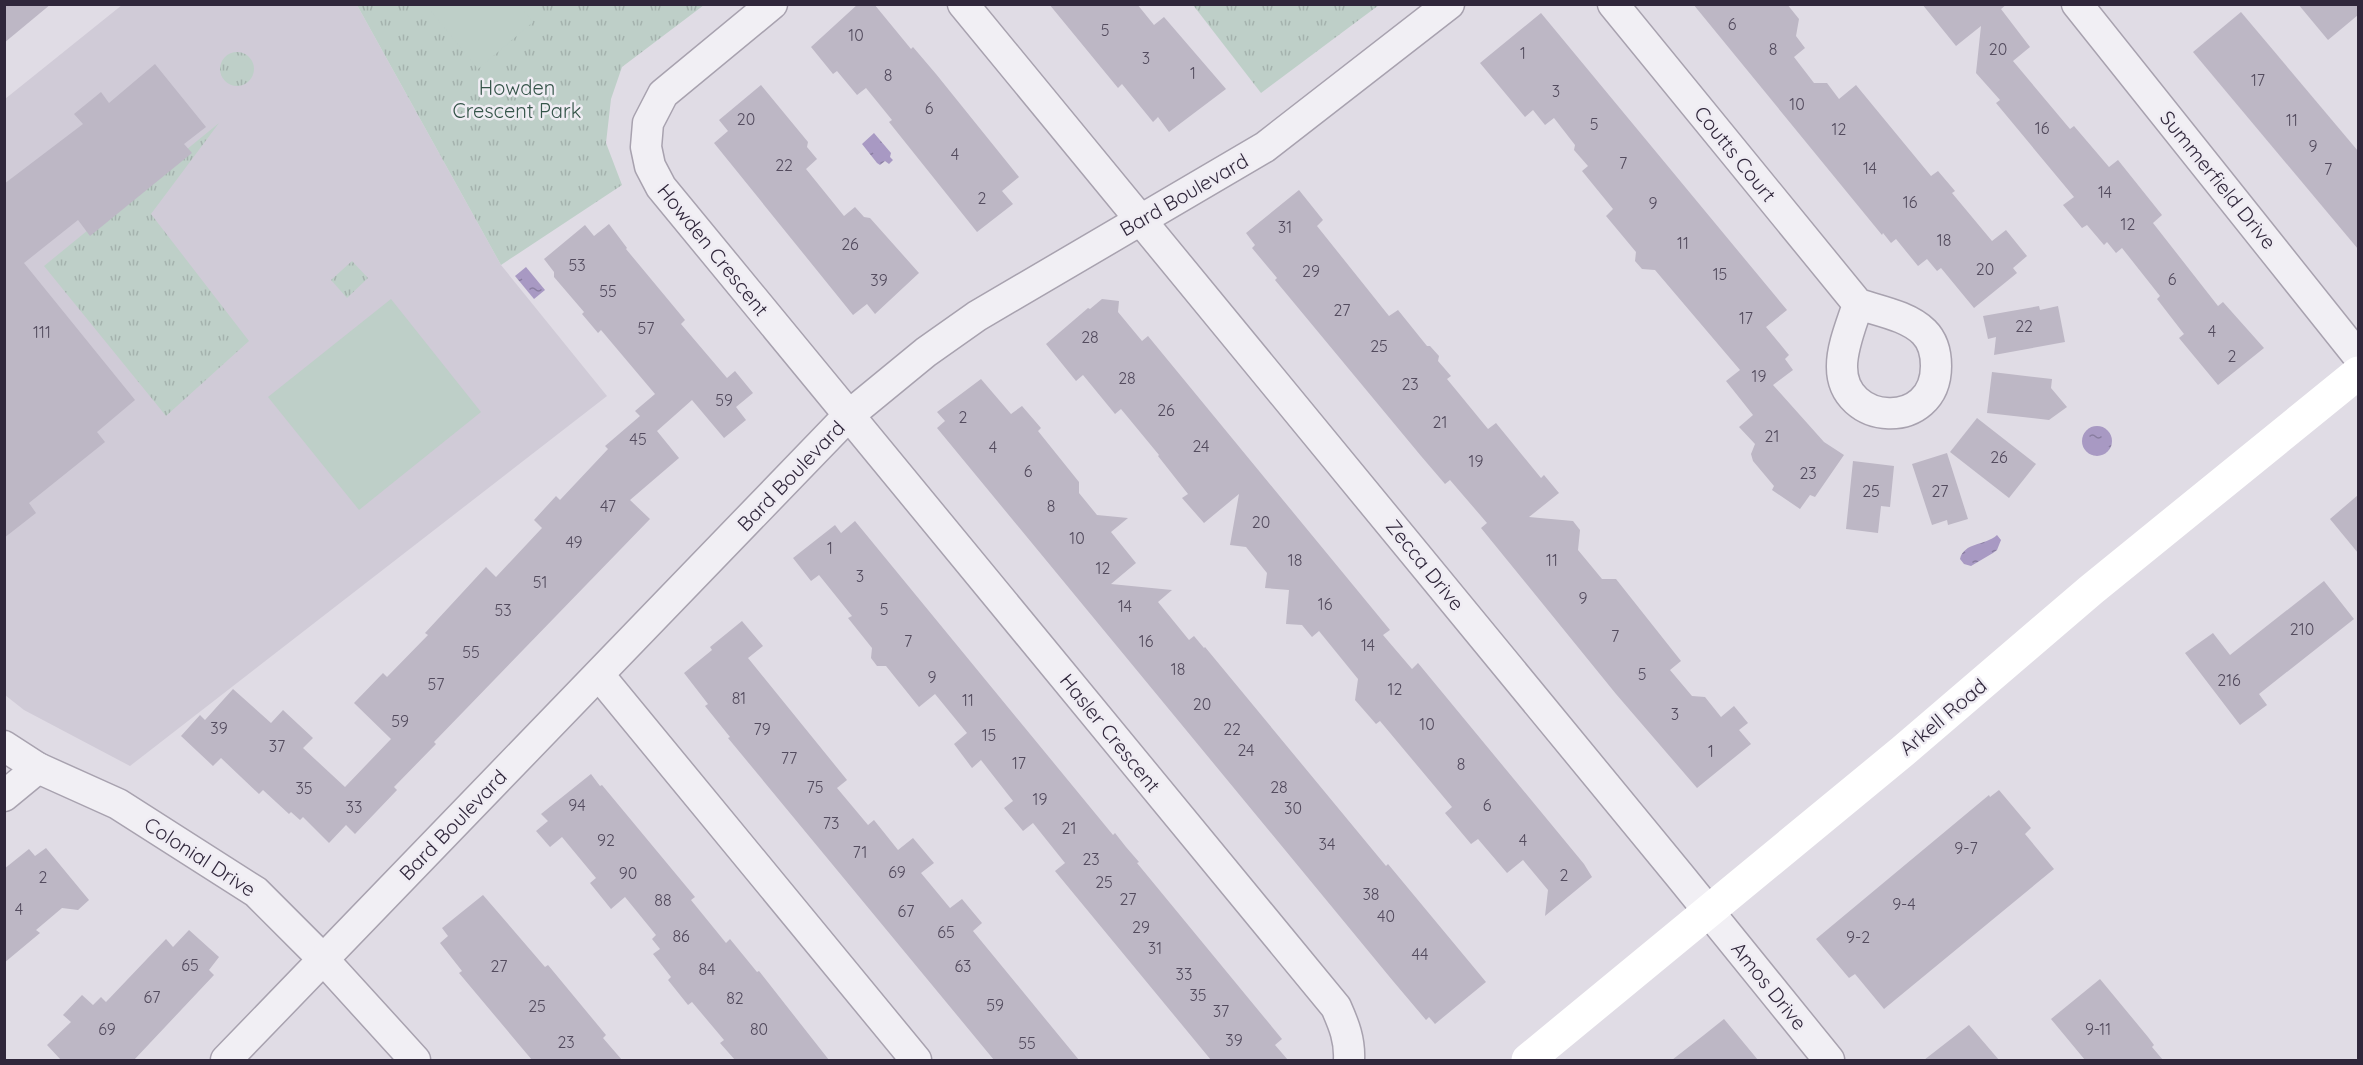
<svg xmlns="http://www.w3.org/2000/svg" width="2363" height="1065" font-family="Quicksand,sans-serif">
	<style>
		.built { fill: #d0cbd7 }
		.park { fill: url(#park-tufts) }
		.pitch { fill: #becfc8 }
		.water { fill: url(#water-ripples) }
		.building { fill: #bdb7c5 }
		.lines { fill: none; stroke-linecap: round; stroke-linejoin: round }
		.minor-casing { stroke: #a8a2af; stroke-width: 33 }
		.minor { stroke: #f1eff4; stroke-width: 30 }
		.secondary { stroke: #fff; stroke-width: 33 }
		.labels { text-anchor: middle; stroke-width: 5; stroke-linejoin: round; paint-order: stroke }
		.number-label { font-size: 16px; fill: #534b5e }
		.park-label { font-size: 20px; fill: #36554a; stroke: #efecf3 }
		.street-label { font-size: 20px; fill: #30273b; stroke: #efecf3 }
	</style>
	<defs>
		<pattern id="park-tufts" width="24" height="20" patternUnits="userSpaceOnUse" patternTransform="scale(1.5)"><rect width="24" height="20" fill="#becfc8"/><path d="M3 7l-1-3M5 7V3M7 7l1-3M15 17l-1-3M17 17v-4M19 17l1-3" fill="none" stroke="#a4b2ad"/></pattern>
		<pattern id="water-ripples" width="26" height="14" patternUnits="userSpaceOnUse" patternTransform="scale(1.5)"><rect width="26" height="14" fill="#a899c3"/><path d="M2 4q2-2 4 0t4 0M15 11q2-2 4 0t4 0" fill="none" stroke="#897da0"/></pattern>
	</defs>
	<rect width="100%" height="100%" fill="#e0dce5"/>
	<path class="built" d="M122,5H357L501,265L607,396L130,766L24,710L5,695V99Z"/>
	<g class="park">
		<path d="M357,5H704L622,67L611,99L606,143L622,185L501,265Z"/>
		<path d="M1193,5H1379L1261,93Z"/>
		<circle cx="237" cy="69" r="17"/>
		<path d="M219,123L151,214L249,341L166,416L44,266Z"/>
		<path d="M352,261L368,278L347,298L331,280Z"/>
	</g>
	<g class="pitch">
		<path d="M426,5H519L533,22L478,69Z"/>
		<path d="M391,299L481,412L359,510L268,397Z"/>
	</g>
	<g class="water">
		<path d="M874,133L891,153L890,157L893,160L889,164L885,161L880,165L877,163L862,144Z"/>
		<path d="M526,267L545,290L534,299L515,276Z"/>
		<circle cx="2097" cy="441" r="15"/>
		<path d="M1997,535L2001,540L1997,550L1993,553L1971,566L1964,564L1960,559C1964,542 1985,546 1997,535Z"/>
	</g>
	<g class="building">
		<path d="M4,4H51L4,43Z"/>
		<path d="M858,4H874L911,49L913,47L936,74L1019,177L1002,191L1013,204L977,232L889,122L892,120L866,88L857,95L837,71L833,74L811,47Z"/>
		<path d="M1049,4H1137L1154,25L1164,17L1226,89L1169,132L1158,117L1153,122L1122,84L1118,88Z"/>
		<path d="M1693,4H1787L1799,19L1796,36L1805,48L1794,57L1814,83H1827L1839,99L1856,85L1931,176L1938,171L1955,191L1952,193L1992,241L2006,230L2027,256L2013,268L2017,273L1974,308L1941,268L1937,271L1927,259L1918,266L1896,239L1891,243L1883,233L1882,235Z"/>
		<path d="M1922,4H2007L2001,9L2030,47L2013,61L2070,129L2074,126L2109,167L2118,160L2162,215L2153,223L2218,306L2223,302L2264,348L2218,385L2179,338L2184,334L2157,299L2160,296L2122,248L2116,253L2107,242L2104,245L2087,225L2082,228L2063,205L2074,197L1996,103L2000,100L1976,73L1981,26L1956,46Z"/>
		<path d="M2298,4H2358V15L2328,40Z"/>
		<path d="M2241,12L2358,151V249L2193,52Z"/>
		<path d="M1541,13L1787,310L1766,327L1789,355L1785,359L1793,370L1773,385L1824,442L1844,455L1815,497L1810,495L1800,509L1772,490L1774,486L1753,461L1751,454L1755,444L1739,427L1753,415L1726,381L1740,370L1655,270L1642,269L1635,261L1636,252L1606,216L1613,209L1582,171L1588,166L1574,150L1575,145L1554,118L1545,125L1533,110L1525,117L1480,63Z"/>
		<path d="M155,64L206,127L184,144L192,153L90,236L78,220L24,263L135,400L97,432L105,442L29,503L36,513L4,538V184L83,124L74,114L101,92L109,103Z"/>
		<path d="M761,85L808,142L807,147L817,159L806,169L844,216L855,207L864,217L870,218L919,273L875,314L867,304L853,315L714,143L728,131L719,120Z"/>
		<path d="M1299,190L1323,220L1317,226L1389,316L1398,310L1427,346H1430L1439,356L1438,361L1451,376L1447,379L1488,429L1496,423L1541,478L1544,475L1559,493L1529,517L1573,521L1580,530L1578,550L1602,579H1616L1681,661L1670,670L1692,696L1705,697L1721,717L1734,706L1748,723L1739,730L1751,744L1697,788L1616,694L1481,528L1487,523L1450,480L1445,484L1421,456L1275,280L1277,278L1252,248L1255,245L1246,233Z"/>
		<path d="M609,224L627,248L626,249L685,320L681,324L727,378L735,371L753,393L736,407L746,420L724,438L692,400L657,431L679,458L630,500L650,519L434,742L436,744L394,787L397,790L355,834L346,825L329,843L303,817L300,820L291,812L289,814L263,790L259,794L221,758L213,766L181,736L200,715L205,720L233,689L271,723L283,710L313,738L303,748L345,787L391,739L354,703L383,673L387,677L428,635L425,633L486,567L496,577L542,528L534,520L556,496L560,500L608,449L605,446L640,416L635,411L655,394L601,330L598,333L582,314L584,312L554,277V272L544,259L585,225L594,236Z"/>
		<path d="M1102,299L1119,301L1118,312L1142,341L1148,336L1390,630L1383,635L1412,669L1418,663L1584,864L1592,877L1545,916L1548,890L1523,860L1507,873L1478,839L1471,844L1445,813L1452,807L1380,721L1376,724L1355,700L1358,679L1319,631L1312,637L1302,625L1286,624L1289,590L1265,588L1267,573L1246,547L1230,545L1239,494L1204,523L1182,498L1188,494L1158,456L1159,455L1121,409L1115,414L1083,375L1076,381L1046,344L1088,308L1090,309Z"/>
		<path d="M2039,306L2040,310L2058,306L2065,342L1994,355L1996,337L1988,339L1983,316Z"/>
		<path d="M1992,372L2052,379L2051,388L2067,407L2049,420L1987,413Z"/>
		<path d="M981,379L1011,414L1022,406L1041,428L1038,431L1079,482V493L1097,515L1128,518L1111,532L1136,563L1111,584L1172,590L1158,602L1189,640L1194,636L1204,648L1205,647L1386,866L1388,864L1486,982L1435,1024L1429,1017L1426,1020L1393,981L937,428L945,421L937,412Z"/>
		<path d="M1977,418L2036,464L2009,498L1950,452Z"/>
		<path d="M1947,453L1968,519L1948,525L1947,520L1932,525L1912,464Z"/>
		<path d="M1853,461L1894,466L1890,507L1881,506L1878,533L1846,529Z"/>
		<path d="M2358,495V553L2330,519Z"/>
		<path d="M855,521L1113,835L1115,833L1126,847L1139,862L1137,863L1282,1039L1275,1045L1288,1060H1211L1055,871L1065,863L1033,823L1023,831L1004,808L1013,801L981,760L972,768L954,744L967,733L935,694L919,707L886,666H877L871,658L872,648L848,618L852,616L819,575L811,581L793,558L835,525L841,533Z"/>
		<path d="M2324,581L2354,619L2259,694L2267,705L2240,725L2185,653L2213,633L2230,655Z"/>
		<path d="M742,621L763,646L748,658L847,780L837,788L868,825L874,820L898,850L913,838L934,863L921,873L950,908L962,899L982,923L973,931L1079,1060H994L728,738L730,737L705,706L708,704L684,673L712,650L710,647Z"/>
		<path d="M591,774L600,786L602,785L695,897L691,900L726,943L730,939L757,972L759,971L829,1060H735L720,1043L724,1040L692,1002L688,1005L668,980L671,977L653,954L660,949L652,939L656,935L625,897L611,909L590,883L596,878L562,837L550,847L536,831L548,821L541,814Z"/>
		<path d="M1999,790L2031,828L2025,834L2054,869L1884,1009L1855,974L1849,978L1816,939L1989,795L1990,797Z"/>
		<path d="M46,848L89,900L78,910L62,908L36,930L40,933L4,963V869L29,849L35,856Z"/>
		<path d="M483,895L545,967L548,965L606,1035L603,1038L622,1060H532L459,973L462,971L440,943L448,936L442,928Z"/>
		<path d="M189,930L219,957L209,970L214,975L134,1060H61L47,1045L71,1022L63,1015L82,995L93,1005L101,997L106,1002L166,939L173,947Z"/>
		<path d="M2100,979L2148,1037L2154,1045L2152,1047L2163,1060H2085L2051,1019Z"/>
		<path d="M1724,1019L1758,1060H1672L1704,1035Z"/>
		<path d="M1969,1025L1999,1060H1924Z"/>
	</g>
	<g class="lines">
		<defs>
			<g id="minor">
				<path d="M772,4L663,94L648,123L646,147L650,166L661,187L1336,1007C1344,1025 1350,1040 1349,1060"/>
				<path d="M963,4L1680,876L1829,1060"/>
				<path d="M1613,4L1858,304C1879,311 1908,316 1924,332C1933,341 1936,354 1936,366C1936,432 1841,426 1842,366C1842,346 1852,323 1858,304"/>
				<path d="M2077,4L2358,356"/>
				<path d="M599,675L916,1060"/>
				<path d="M4,746L38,768L118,804L256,892L323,959L415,1060"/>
				<path d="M4,796L38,768"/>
				<path d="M226,1060L848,416L926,352L977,316L1265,147L1449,4"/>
			</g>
		</defs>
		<use href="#minor" class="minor-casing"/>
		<use href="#minor" class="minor"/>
		<path class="secondary" d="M1528,1060L1903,751L2091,590L2358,373"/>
	</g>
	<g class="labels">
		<g class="number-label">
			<text x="1732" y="30">6</text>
			<text x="1105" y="36">5</text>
			<text x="856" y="41">10</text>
			<text x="1773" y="55">8</text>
			<text x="1998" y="55">20</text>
			<text x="1523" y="59">1</text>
			<text x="1146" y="64">3</text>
			<text x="1193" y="79">1</text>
			<text x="888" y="81">8</text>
			<text x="2258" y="86">17</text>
			<text x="1556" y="97">3</text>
			<text x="1797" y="110">10</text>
			<text x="929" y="114">6</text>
			<text x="746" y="125">20</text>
			<text x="2292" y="126">11</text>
			<text x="1594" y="130">5</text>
			<text x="2042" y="134">16</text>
			<text x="1839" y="135">12</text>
			<text x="2313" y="152">9</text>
			<text x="955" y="160">4</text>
			<text x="1623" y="169">7</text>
			<text x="784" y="171">22</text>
			<text x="1870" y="174">14</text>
			<text x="2328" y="175">7</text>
			<text x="2105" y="198">14</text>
			<text x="982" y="204">2</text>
			<text x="1910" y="208">16</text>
			<text x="1653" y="209">9</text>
			<text x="2128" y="230">12</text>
			<text x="1285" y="233">31</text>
			<text x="1944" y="246">18</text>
			<text x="1683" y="249">11</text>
			<text x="850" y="250">26</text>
			<text x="577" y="271">53</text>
			<text x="1985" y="275">20</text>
			<text x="1311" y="277">29</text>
			<text x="1720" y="280">15</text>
			<text x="2172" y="285">6</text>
			<text x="879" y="286">39</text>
			<text x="608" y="297">55</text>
			<text x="1342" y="316">27</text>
			<text x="1746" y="324">17</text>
			<text x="2024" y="332">22</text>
			<text x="646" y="334">57</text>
			<text x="2212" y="337">4</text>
			<text x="42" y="338">111</text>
			<text x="1090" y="343">28</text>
			<text x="1379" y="352">25</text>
			<text x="2232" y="362">2</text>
			<text x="1759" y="382">19</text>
			<text x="1127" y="384">28</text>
			<text x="1410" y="390">23</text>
			<text x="724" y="406">59</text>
			<text x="1166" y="416">26</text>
			<text x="963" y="423">2</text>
			<text x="1440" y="428">21</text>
			<text x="1772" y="442">21</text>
			<text x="638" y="445">45</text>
			<text x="1201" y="452">24</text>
			<text x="993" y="453">4</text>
			<text x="1999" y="463">26</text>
			<text x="1476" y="467">19</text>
			<text x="1028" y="477">6</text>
			<text x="1808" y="479">23</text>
			<text x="1871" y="497">25</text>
			<text x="1940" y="497">27</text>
			<text x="608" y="512">47</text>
			<text x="1051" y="512">8</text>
			<text x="1261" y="528">20</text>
			<text x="1077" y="544">10</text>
			<text x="574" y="548">49</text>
			<text x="830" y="554">1</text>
			<text x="1295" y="566">18</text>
			<text x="1552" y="566">11</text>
			<text x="1103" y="574">12</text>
			<text x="860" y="582">3</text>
			<text x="540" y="588">51</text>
			<text x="1583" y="604">9</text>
			<text x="1325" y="610">16</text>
			<text x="1125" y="612">14</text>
			<text x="884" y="615">5</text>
			<text x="503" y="616">53</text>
			<text x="2302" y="635">210</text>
			<text x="1615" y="642">7</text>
			<text x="908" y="647">7</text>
			<text x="1146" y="647">16</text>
			<text x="1368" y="651">14</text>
			<text x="471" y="658">55</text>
			<text x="1178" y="675">18</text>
			<text x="1642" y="680">5</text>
			<text x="932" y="683">9</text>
			<text x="2229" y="686">216</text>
			<text x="436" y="690">57</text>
			<text x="1395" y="695">12</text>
			<text x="739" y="704">81</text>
			<text x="968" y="706">11</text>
			<text x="1202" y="710">20</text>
			<text x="1675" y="720">3</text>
			<text x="400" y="727">59</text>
			<text x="1427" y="730">10</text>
			<text x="219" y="734">39</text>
			<text x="762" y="735">79</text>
			<text x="1232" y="735">22</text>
			<text x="989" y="741">15</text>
			<text x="277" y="752">37</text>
			<text x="1246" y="756">24</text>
			<text x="1711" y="757">1</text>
			<text x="789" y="764">77</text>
			<text x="1019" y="769">17</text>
			<text x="1461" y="770">8</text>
			<text x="815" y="793">75</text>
			<text x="1279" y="793">28</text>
			<text x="304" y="794">35</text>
			<text x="1040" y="805">19</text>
			<text x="577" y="811">94</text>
			<text x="1487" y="811">6</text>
			<text x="354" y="813">33</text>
			<text x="1293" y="814">30</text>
			<text x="831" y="829">73</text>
			<text x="1069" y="834">21</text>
			<text x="606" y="846">92</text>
			<text x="1523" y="846">4</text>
			<text x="1327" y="850">34</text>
			<text x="1966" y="854">9-7</text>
			<text x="860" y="858">71</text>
			<text x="1091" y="865">23</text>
			<text x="897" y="878">69</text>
			<text x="628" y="879">90</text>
			<text x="1564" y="881">2</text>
			<text x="43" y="883">2</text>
			<text x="1104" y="888">25</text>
			<text x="1371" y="900">38</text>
			<text x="1128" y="905">27</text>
			<text x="663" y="906">88</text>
			<text x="1904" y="910">9-4</text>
			<text x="19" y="915">4</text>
			<text x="906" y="917">67</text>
			<text x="1386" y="922">40</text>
			<text x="1141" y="933">29</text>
			<text x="946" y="938">65</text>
			<text x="681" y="942">86</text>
			<text x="1858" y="943">9-2</text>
			<text x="1155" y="954">31</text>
			<text x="1420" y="960">44</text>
			<text x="190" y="971">65</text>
			<text x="499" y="972">27</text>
			<text x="963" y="972">63</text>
			<text x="707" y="975">84</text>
			<text x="1184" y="980">33</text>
			<text x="1198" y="1001">35</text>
			<text x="152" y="1003">67</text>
			<text x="735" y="1004">82</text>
			<text x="995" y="1011">59</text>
			<text x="537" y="1012">25</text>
			<text x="1221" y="1017">37</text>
			<text x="107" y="1035">69</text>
			<text x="759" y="1035">80</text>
			<text x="2098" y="1035">9-11</text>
			<text x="1234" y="1046">39</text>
			<text x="566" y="1048">23</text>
			<text x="1027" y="1049">55</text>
		</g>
		<g class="park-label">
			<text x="517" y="95">Howden<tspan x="517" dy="23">Crescent Park</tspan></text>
		</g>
		<g class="street-label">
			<text transform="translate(1735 154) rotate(51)" y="7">Coutts Court</text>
			<text transform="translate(2218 180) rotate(51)" y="7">Summerfield Drive</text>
			<text transform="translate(1184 195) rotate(-30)" y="7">Bard Boulevard</text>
			<text transform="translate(713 250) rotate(51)" y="7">Howden Crescent</text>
			<text transform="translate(791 476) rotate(-46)" y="7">Bard Boulevard</text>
			<text transform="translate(1425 565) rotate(51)" y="7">Zecca Drive</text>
			<text transform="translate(1943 717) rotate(-40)" y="7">Arkell Road</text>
			<text transform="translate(1110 733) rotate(51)" y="7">Hasler Crescent</text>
			<text transform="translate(453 825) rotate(-46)" y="7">Bard Boulevard</text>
			<text transform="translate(200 857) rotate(33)" y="7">Colonial Drive</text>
			<text transform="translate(1769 986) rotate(51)" y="7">Amos Drive</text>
		</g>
	</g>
	<rect width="2363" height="1065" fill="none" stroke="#30273b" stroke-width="12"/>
</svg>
